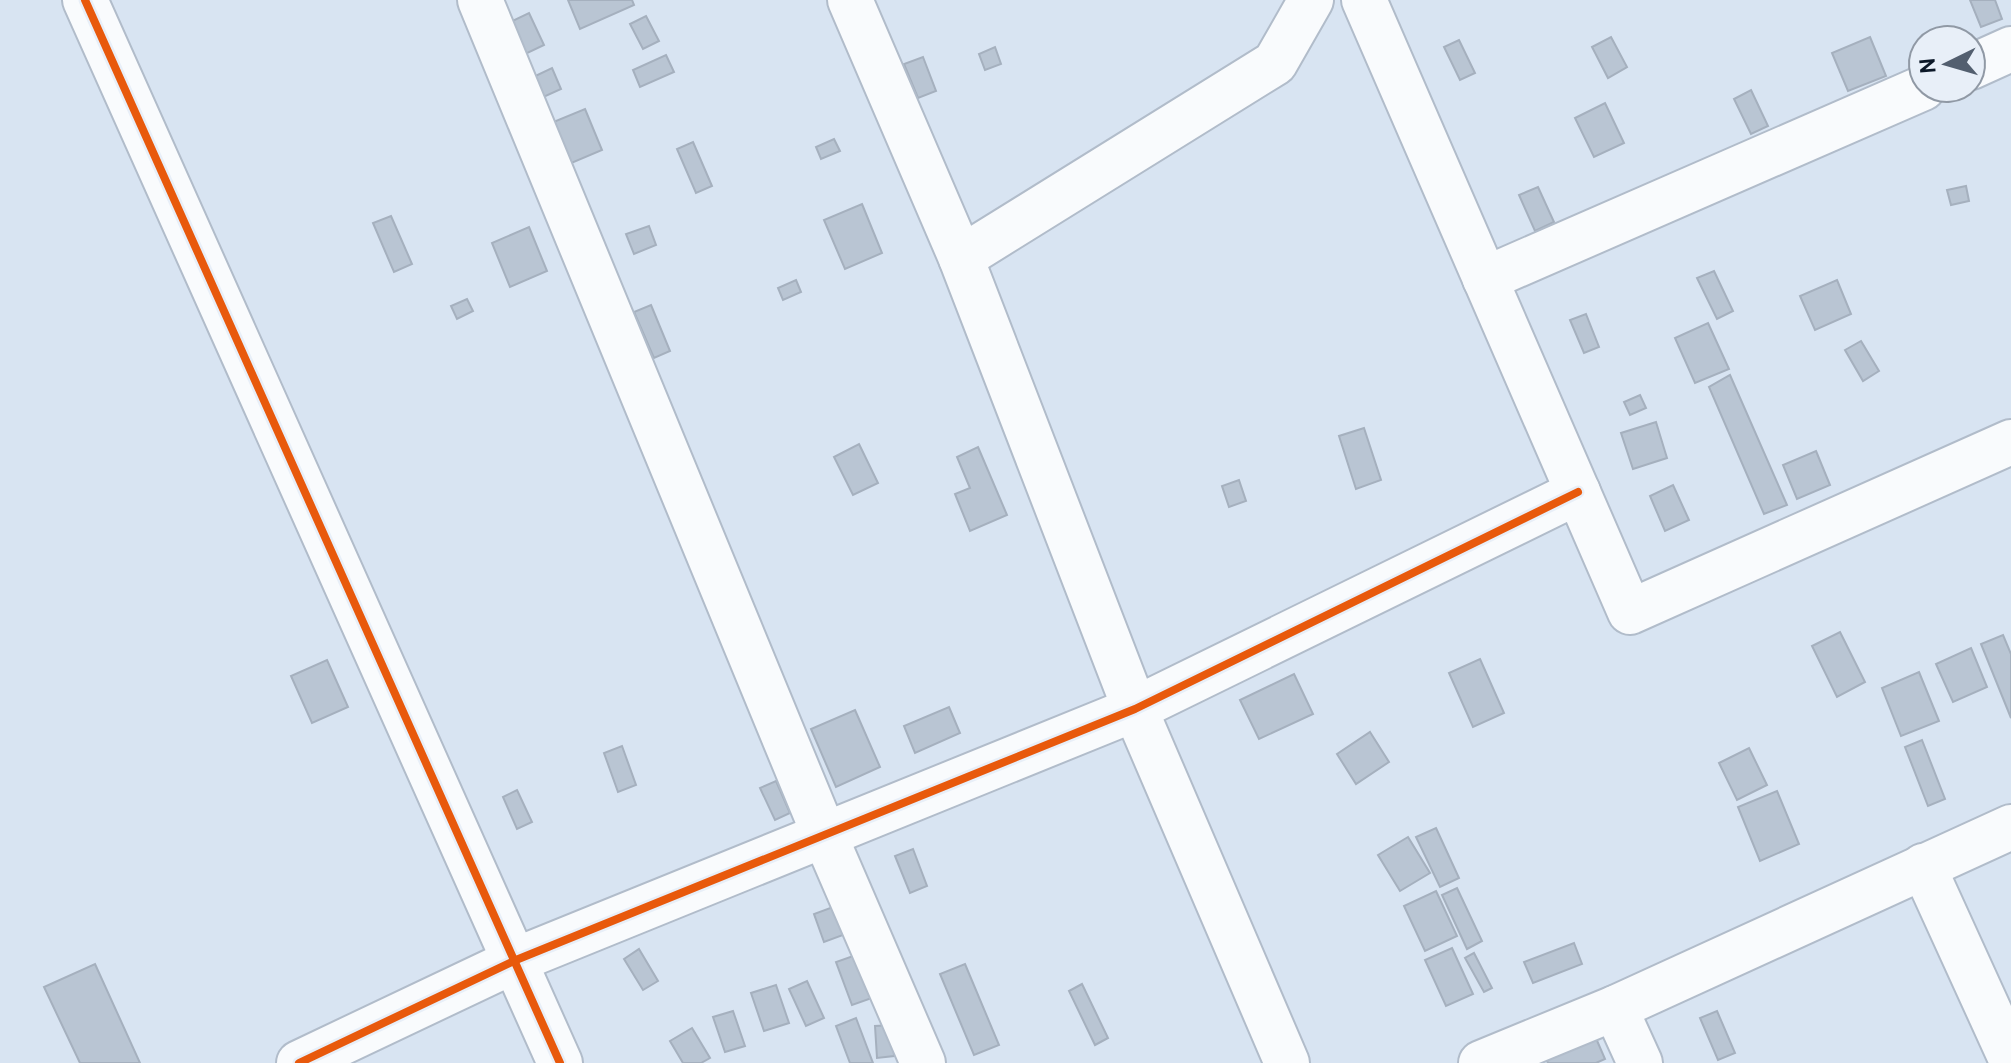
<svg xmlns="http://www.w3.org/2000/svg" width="2011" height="1063" font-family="Overpass,sans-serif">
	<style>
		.building { fill: #b9c5d3; stroke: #a5b0be; stroke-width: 2 }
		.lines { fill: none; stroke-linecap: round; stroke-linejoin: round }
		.minor-casing { stroke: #b1bcca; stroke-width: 48 }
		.minor { stroke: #f9fbfd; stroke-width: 44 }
		.cycleway-casing { stroke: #e8eff8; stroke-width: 13 }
		.cycleway { stroke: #e8590c; stroke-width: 8 }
	</style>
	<rect width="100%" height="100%" fill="#d8e4f2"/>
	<g class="building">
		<path d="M568,0H632L634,5L580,29Z"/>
		<path d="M1970,0H1995L2002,19L1981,27Z"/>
		<path d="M529,13L544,45L521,56L506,24Z"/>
		<path d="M646,16L659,41L643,49L630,24Z"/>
		<path d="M1611,37L1627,67L1608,78L1592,47Z"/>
		<path d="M1870,37L1886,76L1848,91L1832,53Z"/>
		<path d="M1459,40L1475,73L1460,80L1444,47Z"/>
		<path d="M995,47L1001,64L985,70L979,54Z"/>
		<path d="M666,55L674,72L640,87L633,70Z"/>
		<path d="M923,57L936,91L918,98L904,64Z"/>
		<path d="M552,68L561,89L539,99L529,79Z"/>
		<path d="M1751,90L1768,126L1751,134L1734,99Z"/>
		<path d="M1605,103L1624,143L1594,157L1575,118Z"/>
		<path d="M585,109L602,150L569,164L551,123Z"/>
		<path d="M834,139L840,151L821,159L816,147Z"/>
		<path d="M693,142L712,186L696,193L677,149Z"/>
		<path d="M1966,186L1969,201L1951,205L1947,190Z"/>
		<path d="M1538,187L1554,222L1535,231L1519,195Z"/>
		<path d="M862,204L882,253L845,269L824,220Z"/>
		<path d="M391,216L412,264L394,272L373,223Z"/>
		<path d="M649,226L656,245L634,254L626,234Z"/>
		<path d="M529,227L547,271L510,287L492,243Z"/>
		<path d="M1714,271L1733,311L1717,319L1697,278Z"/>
		<path d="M796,280L801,292L783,300L778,288Z"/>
		<path d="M1837,280L1851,314L1815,330L1800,296Z"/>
		<path d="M467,299L473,311L457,319L451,306Z"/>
		<path d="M651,305L670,351L654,358L634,312Z"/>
		<path d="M1586,314L1599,347L1584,353L1570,320Z"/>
		<path d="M1708,323L1729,369L1695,383L1675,338Z"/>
		<path d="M1861,341L1879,371L1863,381L1845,350Z"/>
		<path d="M1730,375L1787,505L1764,514L1709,387Z"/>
		<path d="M1640,395L1646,408L1630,415L1624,402Z"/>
		<path d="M1656,422L1667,458L1633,469L1621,433Z"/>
		<path d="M1364,428L1381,480L1356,489L1339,436Z"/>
		<path d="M859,444L878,483L853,495L834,457Z"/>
		<path d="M978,447L1007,515L970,531L955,494L970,488L957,457Z"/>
		<path d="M1816,451L1830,485L1797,499L1783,465Z"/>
		<path d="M1239,480L1246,501L1229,507L1222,486Z"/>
		<path d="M1673,485L1689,520L1665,531L1650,496Z"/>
		<path d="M1840,632L1865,682L1837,697L1812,646Z"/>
		<path d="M2003,635L2011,654V718L1981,644Z"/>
		<path d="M1971,648L1987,687L1953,702L1936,664Z"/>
		<path d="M1480,659L1504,713L1473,727L1449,673Z"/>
		<path d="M327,660L348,707L312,723L291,676Z"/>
		<path d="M1919,672L1939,721L1901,736L1882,688Z"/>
		<path d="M1294,674L1313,714L1259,739L1240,700Z"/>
		<path d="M949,707L960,733L915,753L904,726Z"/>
		<path d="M855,710L880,767L836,787L811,729Z"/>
		<path d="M1370,732L1389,762L1356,784L1337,754Z"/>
		<path d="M1922,740L1945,799L1928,806L1905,747Z"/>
		<path d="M622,746L636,785L618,792L604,753Z"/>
		<path d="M1749,748L1767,785L1737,800L1719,763Z"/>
		<path d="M776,781L790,813L775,820L760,788Z"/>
		<path d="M517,790L532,822L517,829L503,797Z"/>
		<path d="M1777,791L1799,844L1760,861L1738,807Z"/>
		<path d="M1436,828L1459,878L1440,887L1416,837Z"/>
		<path d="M1408,837L1430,873L1400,891L1378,855Z"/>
		<path d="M913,849L927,886L910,893L895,856Z"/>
		<path d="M1457,888L1482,941L1467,949L1442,895Z"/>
		<path d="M1436,891L1457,936L1425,951L1404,906Z"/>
		<path d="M833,907L843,935L824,942L814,914Z"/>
		<path d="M1574,943L1582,964L1533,983L1524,962Z"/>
		<path d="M1452,948L1473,994L1446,1006L1425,960Z"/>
		<path d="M639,949L658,981L643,990L624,959Z"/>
		<path d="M1474,953L1492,988L1484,992L1465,958Z"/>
		<path d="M856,955L872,998L852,1005L836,962Z"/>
		<path d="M95,964L140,1063H80L44,987Z"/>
		<path d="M965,964L999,1045L974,1055L940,974Z"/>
		<path d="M807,981L824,1018L806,1026L789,989Z"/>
		<path d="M1082,984L1108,1038L1095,1045L1069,991Z"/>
		<path d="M776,985L789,1023L764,1031L751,993Z"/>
		<path d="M733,1011L745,1046L725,1052L713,1017Z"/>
		<path d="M1717,1011L1735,1053L1718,1060L1700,1018Z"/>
		<path d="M856,1018L873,1063H850L836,1026Z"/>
		<path d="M893,1025L894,1056L877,1058L875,1026Z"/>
		<path d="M692,1028L710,1058L701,1063H683L670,1041Z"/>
		<path d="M1595,1036L1605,1059L1596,1063H1548L1546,1059Z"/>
	</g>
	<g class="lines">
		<defs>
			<g id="minor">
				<path d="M85,0L560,1063"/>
				<path d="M480,0L824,834L923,1063"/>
				<path d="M850,0L961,258L1135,709L1287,1063"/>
				<path d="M1364,0L1630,612L2011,442"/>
				<path d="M1971,67L2011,49"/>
				<path d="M961,258L1275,63L1311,0"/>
				<path d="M1485,279L1923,88"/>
				<path d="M1923,866L2011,1059"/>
				<path d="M1615,1008L1640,1063"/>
				<path d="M299,1063L516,960L1135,709L1578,492"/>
				<path d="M1481,1063L1615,1008L2011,827"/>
			</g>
		</defs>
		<use href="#minor" class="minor-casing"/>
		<use href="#minor" class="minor"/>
		<defs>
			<g id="cycleway">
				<path d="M85,0L560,1063"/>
				<path d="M299,1063L516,960L1135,709L1578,492"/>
			</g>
		</defs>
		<use href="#cycleway" class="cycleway-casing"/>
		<use href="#cycleway" class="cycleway"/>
	</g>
	<g transform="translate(1947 64) rotate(265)"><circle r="38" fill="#e8eff8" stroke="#9099a5" stroke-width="2"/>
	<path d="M0-6L14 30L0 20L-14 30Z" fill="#535f6f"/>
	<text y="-12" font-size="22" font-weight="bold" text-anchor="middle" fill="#0c1828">N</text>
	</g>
</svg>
